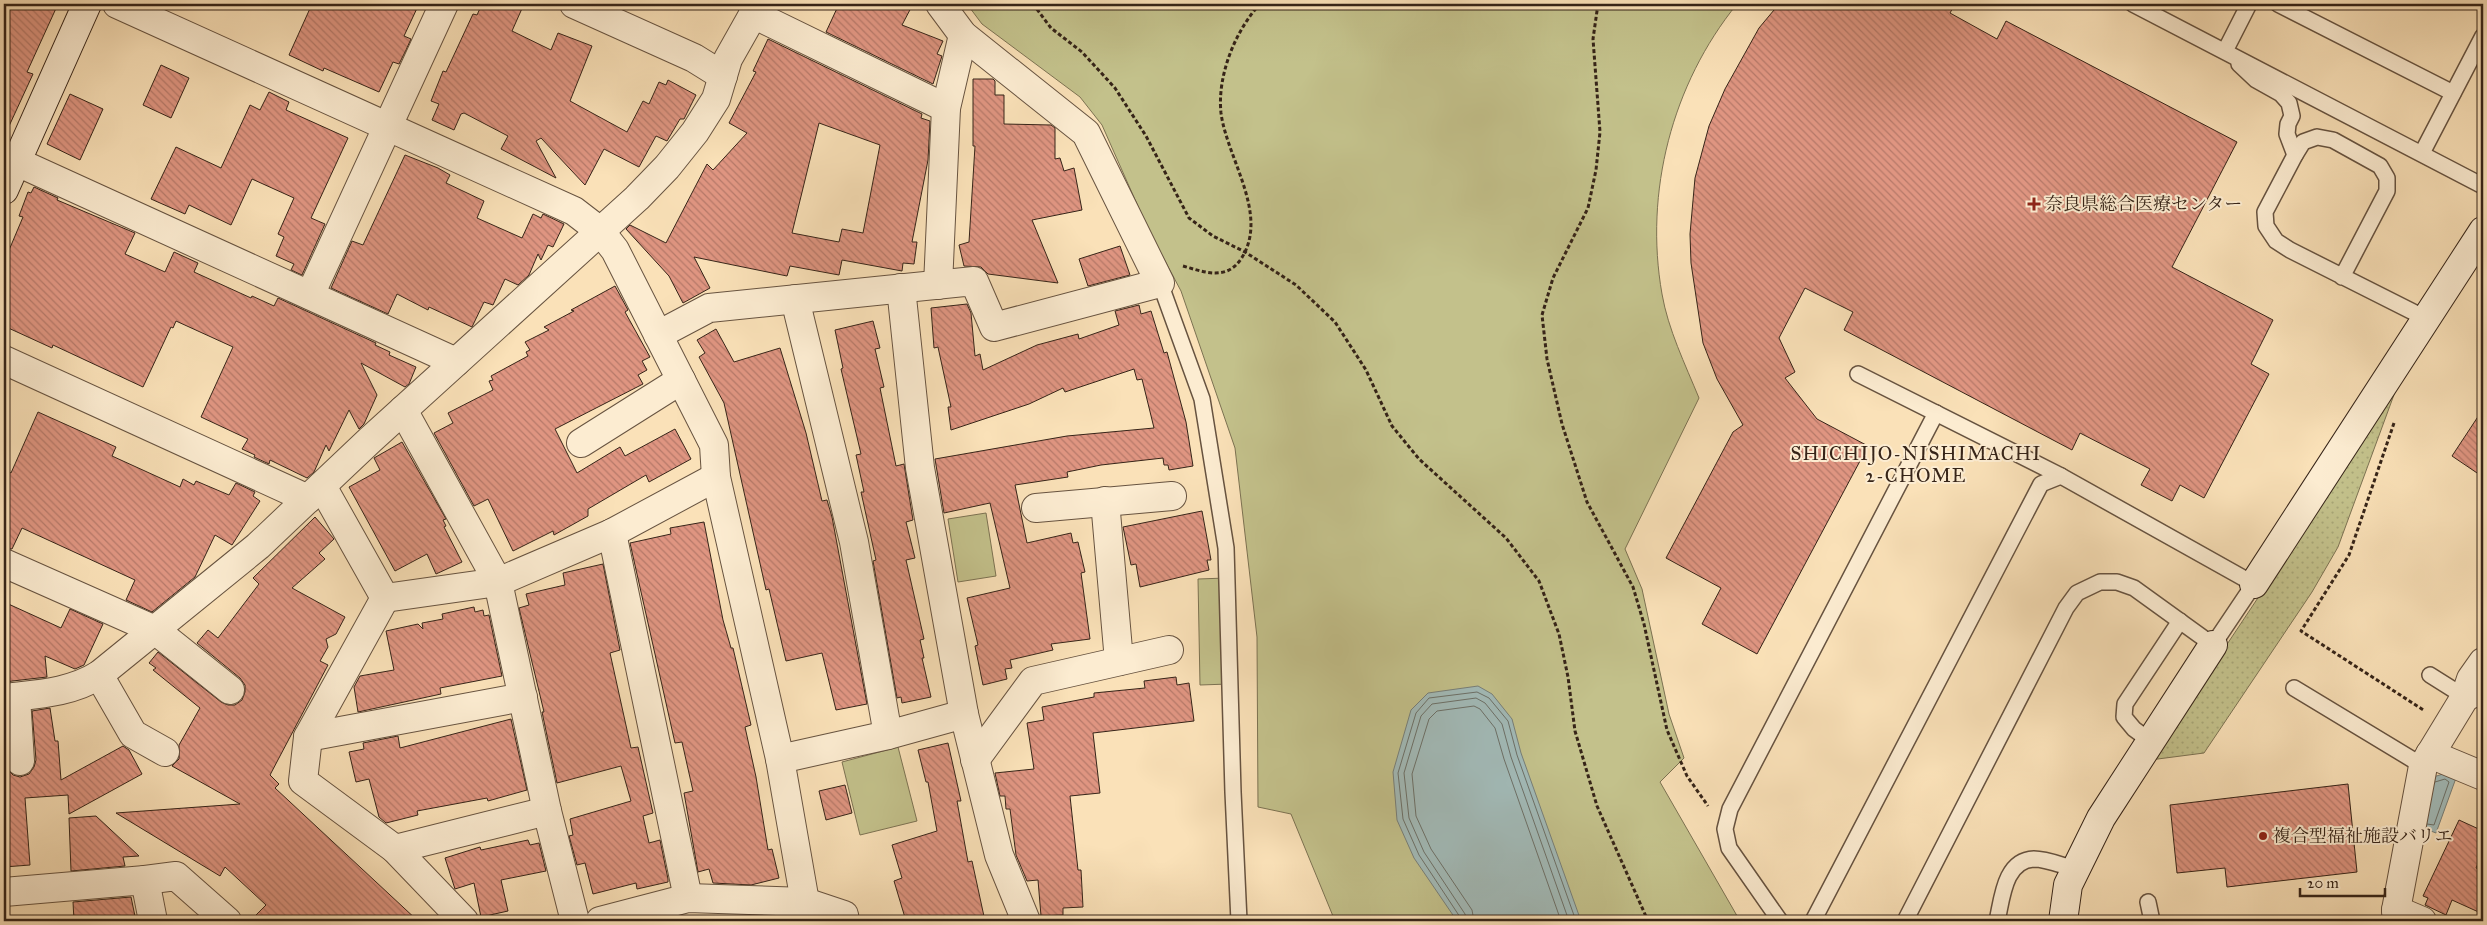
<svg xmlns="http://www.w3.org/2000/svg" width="2487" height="925" font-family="'IM FELL Great Primer','Noto Serif JP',serif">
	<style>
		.grass { fill: url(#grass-dots); stroke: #7c7252 }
		.green { fill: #c3c18b; stroke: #7c7252 }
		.water { fill: #a2bbb9; stroke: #777f79 }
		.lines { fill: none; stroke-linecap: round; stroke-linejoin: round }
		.shore { stroke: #6c7068; stroke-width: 1 }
		.building { fill: url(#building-back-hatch); stroke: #362418; fill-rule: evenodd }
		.lane-casing { stroke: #675340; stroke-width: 18 }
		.street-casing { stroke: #675340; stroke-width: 30 }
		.secondary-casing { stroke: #362418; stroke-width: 30 }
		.path { stroke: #362418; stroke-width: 3; stroke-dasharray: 4 2.5; stroke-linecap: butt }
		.lane { stroke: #fcecd1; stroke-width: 15 }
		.street { stroke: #fcecd1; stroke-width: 28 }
		.secondary { stroke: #fcecd1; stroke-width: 28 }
		.poi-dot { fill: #8f2418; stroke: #fcecd1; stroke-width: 2 }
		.labels { text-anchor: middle; stroke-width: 4; stroke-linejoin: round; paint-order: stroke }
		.poi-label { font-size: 18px; fill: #362418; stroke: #fcecd1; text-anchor: start }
		.neighbourhood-label { font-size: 19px; letter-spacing: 1px; fill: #362418; stroke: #fcecd1 }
	</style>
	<defs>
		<pattern id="grass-dots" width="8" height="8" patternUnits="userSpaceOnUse" patternTransform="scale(1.25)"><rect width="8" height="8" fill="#c3c18b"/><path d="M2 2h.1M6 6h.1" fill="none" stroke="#a8a677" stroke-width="1.8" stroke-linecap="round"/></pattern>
		<pattern id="building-back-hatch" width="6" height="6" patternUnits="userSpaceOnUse" patternTransform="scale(1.25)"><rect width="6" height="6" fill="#df9581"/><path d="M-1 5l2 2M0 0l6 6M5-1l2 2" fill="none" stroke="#b67969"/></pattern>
	</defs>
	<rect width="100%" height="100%" fill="#fae1b8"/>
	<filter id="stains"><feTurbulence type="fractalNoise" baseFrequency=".004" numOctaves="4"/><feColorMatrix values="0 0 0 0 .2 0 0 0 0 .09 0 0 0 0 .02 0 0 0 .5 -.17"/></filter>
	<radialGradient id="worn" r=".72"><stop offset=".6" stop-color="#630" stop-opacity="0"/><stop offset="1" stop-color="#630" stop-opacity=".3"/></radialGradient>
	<path class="grass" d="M2395,392L2338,547L2312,592L2204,753L2150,760Z"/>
	<g class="green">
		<path d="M967,4H1737C1672,84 1644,192 1662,294C1668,329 1685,364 1699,398L1625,549L1642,589L1669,714L1684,758L1660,782L1740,921H1335L1291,814L1258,807L1257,637L1235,448L1181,291L1148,229L1102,125L1080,97L982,24Z"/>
		<path d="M986,513L996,576L958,582L948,519Z"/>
		<path d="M1226,578L1229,684L1200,685L1198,579Z"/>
		<path d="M898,747L917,821L860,835L842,762Z"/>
	</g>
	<g class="water">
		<path d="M1478,686L1492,694L1512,719L1521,753L1581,921H1457L1414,858L1397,820L1393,772L1411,710L1428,693Z"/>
		<path d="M2446,773L2456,778L2436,833L2418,826L2427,779Z"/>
	</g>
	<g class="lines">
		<g class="shore">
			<path d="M2427,824L2434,825L2449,782L2445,779L2435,782"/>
			<path d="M1460,921V917L1419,855L1403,819L1398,773L1416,713L1429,698L1477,692L1489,698L1508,721L1517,755L1576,921"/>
			<path d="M1467,921L1465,914L1424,852L1409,818L1404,773L1421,716L1432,704L1476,698L1485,703L1502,724L1511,757L1569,921"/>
			<path d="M1474,921L1472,910L1431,849L1416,816L1412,774L1429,719L1437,711L1474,706L1480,709L1495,728L1504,759L1561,921"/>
		</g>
	</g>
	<g class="building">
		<path d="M4,4H58L27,72L33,74L4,137Z"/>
		<path d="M312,4H419L404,36L411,39L406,50L399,64L393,62L379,92L324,68L323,71L289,55Z"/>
		<path d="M482,4H524L512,31L551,50L558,33L592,46L570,101L627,132L643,101L649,104L659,82L666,85L668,80L696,95L684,119H680L667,141L656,136L639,167L604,149L585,185L541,138L536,141L556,178L501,149L508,136L464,113L461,114L454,130L432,120L439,104L431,101L443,71L446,72L473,14L477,15Z"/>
		<path d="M839,4H913L902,25L943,41L937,54L942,56L933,84L826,32Z"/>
		<path d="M1779,4H1955L1950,13L1997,39L2006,21L2237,142L2172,267L2273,320L2251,364L2269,374L2204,498L2180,485L2172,501L2141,485L2150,469L2080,433L2072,450L1844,330L1853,312L1805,288L1779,338L1795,372L1785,378L1817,419L1868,446L1757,654L1702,624L1721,588L1666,558L1733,432L1743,425L1717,379L1703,343L1691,263L1690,234L1695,178L1709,126L1725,89L1759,28Z"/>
		<path d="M768,39L922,114L921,118L930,121L928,160L912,242H917L914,264L903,263L902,271L842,260L839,275L790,266L787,276L694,257L710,288L683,303L669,276L626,229L630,225L666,243L707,164L713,170L747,133L729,123L756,72L753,71ZM819,123L880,145L863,233L842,229L839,242L792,233Z"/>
		<path d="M161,65L189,78L171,118L143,105Z"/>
		<path d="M973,79H993L995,81V95H1004V124L1051,125L1055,128V159L1060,158L1064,171L1074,168L1082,210L1032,220L1058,283L988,274L981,267L964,266L959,245L969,242L975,146H973Z"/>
		<path d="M269,92L289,102L286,110L348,138L311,218L325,224L302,275L291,270L294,264L276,256L284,237L278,234L294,198L252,179L231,225L189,205L185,214L151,199L176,147L221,168L250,105L260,110Z"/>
		<path d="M70,94L103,109L80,160L47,144Z"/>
		<path d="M405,155L438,168L450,175L446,183L484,201L477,218L522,238L533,214L541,218L543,214L564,224L553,247L548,245L541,260L538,254L529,275L518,285L505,279L493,305L484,302L472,327L429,307L428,310L397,294L388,314L331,288L352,241L363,245Z"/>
		<path d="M34,187L58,198L57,200L135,233L125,254L165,272L174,252L198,263L194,272L251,298L252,296L274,306L278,298L376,343L375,345L390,352L389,355L416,367L409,384L405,387L361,363L377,395L364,424L359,429L349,410L329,451L326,445L314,472L307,478L270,460L269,464L254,457L255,455L242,449L248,439L201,417L233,347L176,321L173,328L171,327L143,387L53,345L52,348L4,326V262L23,217L19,216L28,192L31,193Z"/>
		<path d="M1120,246L1130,275L1088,286L1079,259Z"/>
		<path d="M615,286L628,310L625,312L650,357L642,361L647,370L638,375L643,384L555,429L577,473L620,447L625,456L675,429L691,459L649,482L646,475L588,509V516L554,535L553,531L513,551L488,499L474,506L434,433L453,423L448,413L493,390L489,381L493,380L491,376L528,356L526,352L530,350L525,342L549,330L544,327L574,311L571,310Z"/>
		<path d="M967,304L971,313L975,356L980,354L983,370L1037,345L1078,334L1079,339L1119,325L1115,311L1139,305L1141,314L1151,311L1164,353L1167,352L1186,422L1193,466L1169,470L1168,465H1164L1163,458L1101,465L1067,472L1068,477L1015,485L1027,543L1071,533L1073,543L1078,542L1085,572L1081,573L1090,639L1051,644L1053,650L1010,660L1012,668L1005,669L1007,679L983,685L975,646L978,645L967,598L1010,588L990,503L944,513L935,459L1067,436L1154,428L1142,379L1137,380L1134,369L1065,392L1063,388L1029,404L951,430L948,407H951L938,347L934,348L931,308Z"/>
		<path d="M873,321L880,348L875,349L884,387L880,388L896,466L904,464L913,520L906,522L915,558L906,560L924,639L920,640L924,658H922L931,697L902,703L901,697L897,698L873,561L876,560L861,492H864L856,455L861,454L841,369L843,368L835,330Z"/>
		<path d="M716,329L734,362L780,348L806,433L822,501L827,500L832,517L867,704L836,710L822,653L786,661L769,589L766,590L724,403L699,357L705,353L697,340Z"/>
		<path d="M2483,409V477L2452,456Z"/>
		<path d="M38,412L116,447L112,456L180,487L183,479L194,485L196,481L229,495L236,483L255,492L253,496L260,501L232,545L215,535L195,577L152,612L126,600L135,580L22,528L12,549L4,548V469L11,473Z"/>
		<path d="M402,442L446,519L443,520L446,526L444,527L462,562L436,574L427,554L395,571L349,487L380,470L374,458Z"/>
		<path d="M1202,511L1211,560H1207L1209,570L1140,587L1136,564L1131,565L1123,527Z"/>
		<path d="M315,517L334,539L319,553L325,559L292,588L345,617L336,634L326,639L328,647L320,661L328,665L270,775L279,784L275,788L418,921H250L266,905L225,867L220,876L116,813L240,804L172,766L179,759V745L200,708L153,670L156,668L149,663L158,652L221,702L228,705H235L242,700L245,692V685L240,678L197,643L208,630L218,638L259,584L253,578Z"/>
		<path d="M704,522L723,620L731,648H733L751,725L745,727L756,777L768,850L772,849L779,878L751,885L713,883L709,869L698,872L684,793L693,791L682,742L675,743L630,543L671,534L670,528Z"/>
		<path d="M603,564L620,650L610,653L631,748L638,747L653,813L643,816L649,843L660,840L668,879V882L637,889L636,883L593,894L585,863L577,865L569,836L573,835L570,819L631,801L621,766L557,783L542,712H544L519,608L529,605L526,594L565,585L563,573Z"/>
		<path d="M4,602L61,628L70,609L103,624L84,665L75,669L45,656L47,677L4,682Z"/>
		<path d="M474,607L475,612L483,610L484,616L489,615L502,676L440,688L441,694L358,712L354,687L360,676L394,670L386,631L418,624L423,629L422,623L443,619L442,614Z"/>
		<path d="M1176,677L1177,685L1189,683L1194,721L1093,733L1100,793L1070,796L1078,870H1081L1083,907L1063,908V915L1041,916L1038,880L1027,881L1016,855L1010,809H1006L1005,796H1000L995,773L1034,769L1027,723L1044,720L1042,707L1094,697V693L1145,688L1144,681Z"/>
		<path d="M50,708L55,741H58L61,780L123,746L129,750L142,774L69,814L68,795L25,798L30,865L4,867V751L7,769L13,775L20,777L29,774L34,767L36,760L32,711Z"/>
		<path d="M511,719L527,790L488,801L487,798L417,811L418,815L386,823L379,817L369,779L356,782L349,752L364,749L363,743L398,736L400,748Z"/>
		<path d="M948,743L961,801H957L968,862L972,861L985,921H906L894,881L902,878L892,845L937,831L928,782H926L918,750Z"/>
		<path d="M2348,784L2357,872L2227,887L2225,868L2177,873L2170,805Z"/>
		<path d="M845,785L852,813L826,820L819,791Z"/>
		<path d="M96,816L139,856L123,857L125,866L71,871L69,818Z"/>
		<path d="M2459,820L2483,831V852L2476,868L2483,871V914L2452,900L2446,915L2425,905L2428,898L2423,896Z"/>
		<path d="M528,840L530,845L539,843L546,871L501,880L508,911L481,917L474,883L455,889L445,858L480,847L481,850Z"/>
		<path d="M131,897L136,921H74L73,902Z"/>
	</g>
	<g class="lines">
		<defs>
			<g id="lane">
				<path d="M2133,4L2483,186"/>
				<path d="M2278,4L2453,93"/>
				<path d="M2225,51L2249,4"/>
				<path d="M2239,64L2256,80L2281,94L2289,103L2292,116L2288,124L2287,134L2295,155"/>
				<path d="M2422,153L2483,36"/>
				<path d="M2342,277L2387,191V178L2380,166L2333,140L2317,137L2303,142L2295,155L2265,212L2266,226L2276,241L2290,250L2427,319"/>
				<path d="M1160,283L1202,399L1226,548L1233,792L1239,921"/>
				<path d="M1858,374L2061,476"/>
				<path d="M2430,675L2465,697"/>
				<path d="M2294,688L2423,766"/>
				<path d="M2149,740L2134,729L2124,717L2125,704L2180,621"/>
				<path d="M2148,902L2152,921"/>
				<path d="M1780,921L1729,848L1725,829L1730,809L1936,413"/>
				<path d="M1813,921L2041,484L2061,476L2254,584L2213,645L2134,588L2117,582H2100L2077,593L2066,608L1905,921"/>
				<path d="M1997,921C2002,900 2004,860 2034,859C2047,859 2063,866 2076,869"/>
			</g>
			<g id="street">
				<path d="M117,4L574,211L600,231L615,250L714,445L716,477L780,759L805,902"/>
				<path d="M574,4L694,58L723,76"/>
				<path d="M753,14L946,108"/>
				<path d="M4,156L456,362"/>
				<path d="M938,285L946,108L963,35"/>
				<path d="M901,288L920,468L964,714L999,855L1026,921"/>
				<path d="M310,295L444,4"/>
				<path d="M795,299L854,542L888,735"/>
				<path d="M658,335L709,308L974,281L994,327L1160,283L1086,133L963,35L940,4"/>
				<path d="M4,360L308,499"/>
				<path d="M403,410L498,582L547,811L575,921"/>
				<path d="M581,443L681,380"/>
				<path d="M322,486L385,598"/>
				<path d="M1105,501L1119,661"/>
				<path d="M1036,508L1172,496"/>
				<path d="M612,533L688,898"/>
				<path d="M4,563L155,630L230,690"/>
				<path d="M385,598L308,737L303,781L395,849L464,921"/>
				<path d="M385,598L498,582L612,533L716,477"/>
				<path d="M99,675L133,734L165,752"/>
				<path d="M16,697L20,761"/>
				<path d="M2465,697L2471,679L2483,662"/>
				<path d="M4,698C37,694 70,693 99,675L258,546L370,440L637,198L667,167L695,132L716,99L728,59L759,4"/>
				<path d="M308,737L523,697"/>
				<path d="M2430,754L2483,776"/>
				<path d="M780,759L888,735L964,714"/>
				<path d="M975,760L1033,681L1169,650"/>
				<path d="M395,849L547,811"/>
				<path d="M145,880L176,876L227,921"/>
				<path d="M4,892L145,880L153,921"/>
				<path d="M2396,910L2422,921"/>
				<path d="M600,921L688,898L805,902L844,915L845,921"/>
				<path d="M2397,921L2396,910L2423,766L2465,697L2483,689"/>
			</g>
			<g id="secondary">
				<path d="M4,190L87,4"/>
				<path d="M2254,584L2483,231"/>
				<path d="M2063,921L2068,885L2101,818L2213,645"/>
			</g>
		</defs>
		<use href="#lane" class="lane-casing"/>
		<use href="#street" class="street-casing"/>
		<use href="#secondary" class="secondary-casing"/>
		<g class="path">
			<path d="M1033,4L1051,28L1082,52L1115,88L1146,136L1189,218L1213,236L1245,252L1296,285L1335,322L1366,370L1392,426L1419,459L1506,538L1539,581L1559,634L1568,677L1575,731L1597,806L1648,921"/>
			<path d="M1598,4L1593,39L1600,132L1596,170L1588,208L1553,278L1542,315L1547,359L1562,424L1587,502L1633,587L1644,624L1667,730L1687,776L1708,806"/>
			<path d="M1183,266C1204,272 1226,281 1241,259C1270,215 1227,159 1221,113C1217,76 1235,31 1260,4"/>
			<path d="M2394,423L2349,555L2301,631L2425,711"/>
		</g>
		<use href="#lane" class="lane"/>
		<use href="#street" class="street"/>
		<use href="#secondary" class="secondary"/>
	</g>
	<g class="poi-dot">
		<path d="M2031.5 196.5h5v5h5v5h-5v5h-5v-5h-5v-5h5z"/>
		<circle cx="2263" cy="836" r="5"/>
	</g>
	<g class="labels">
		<g class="poi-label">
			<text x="2045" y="210">奈良県総合医療センター</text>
			<text x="2273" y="842">複合型福祉施設バリエ</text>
		</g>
		<g class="neighbourhood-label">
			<text x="1916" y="460">SHICHIJO-NISHIMACHI<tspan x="1916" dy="22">2-CHOME</tspan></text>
		</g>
	</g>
	<rect width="2487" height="925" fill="none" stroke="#fae1b8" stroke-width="20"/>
	<rect x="5" y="5" width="2477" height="915" fill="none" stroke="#362418" stroke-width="2.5"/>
	<rect x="10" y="10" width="2467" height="905" fill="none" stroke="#362418"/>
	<path d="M2300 888v8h85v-8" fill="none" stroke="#362418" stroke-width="2.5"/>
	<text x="2307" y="888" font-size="15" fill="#362418" stroke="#fcecd1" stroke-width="4" paint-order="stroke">20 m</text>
	<rect width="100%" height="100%" filter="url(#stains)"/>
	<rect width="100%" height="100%" fill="url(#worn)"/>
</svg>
